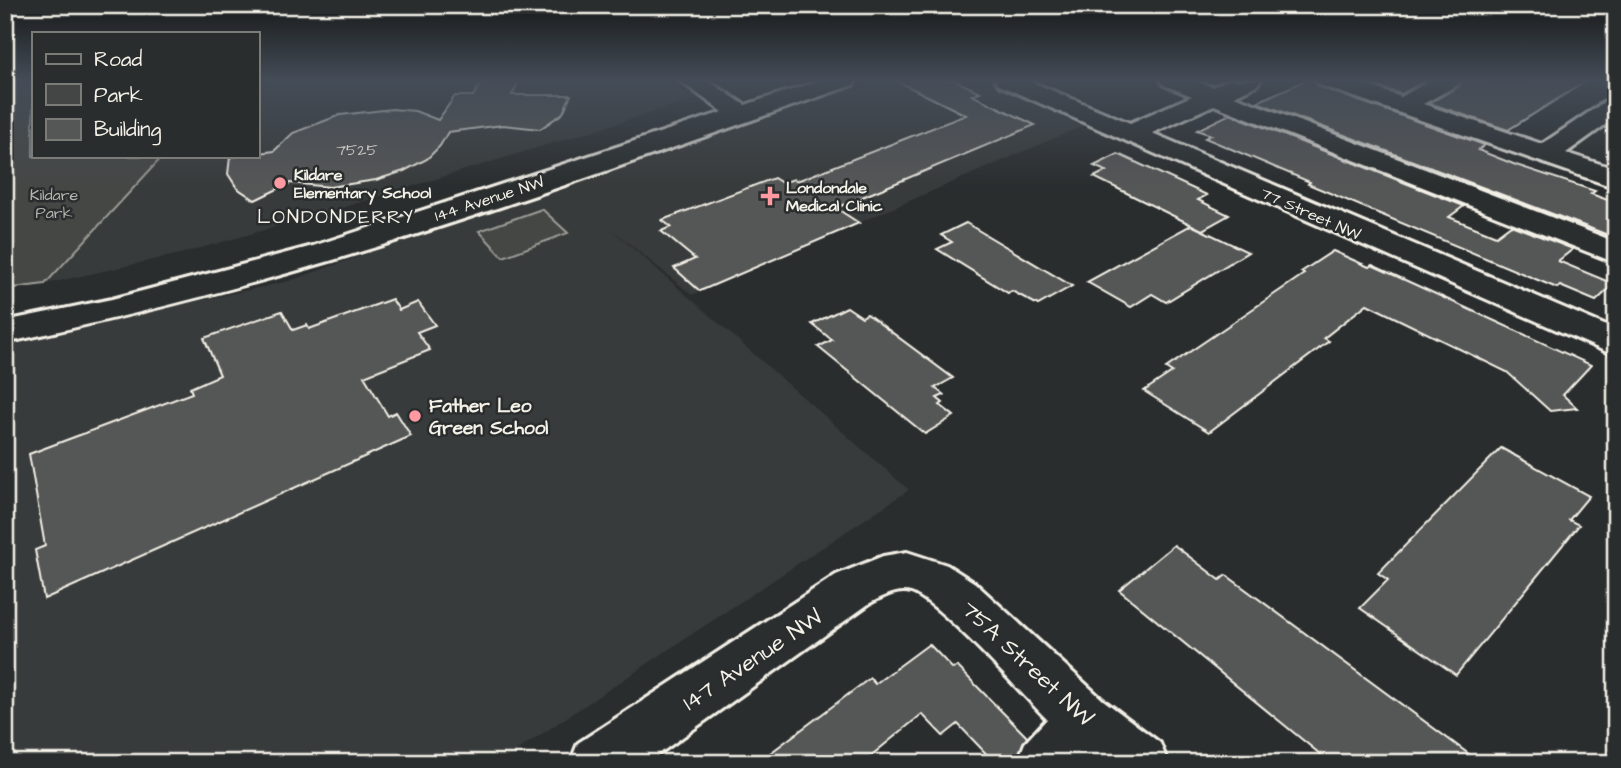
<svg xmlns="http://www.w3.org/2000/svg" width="1621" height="768" font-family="'Architects Daughter',sans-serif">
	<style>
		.built { fill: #373a3a }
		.green { fill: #444645; stroke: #9c9c96; stroke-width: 2 }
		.building { fill: #555756; stroke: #f4f1e8; stroke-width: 2 }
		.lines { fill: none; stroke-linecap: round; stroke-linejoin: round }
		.minor-casing { stroke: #f4f1e8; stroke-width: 6 }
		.minor { fill: #2a2d2e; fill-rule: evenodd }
		.poi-dot { fill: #ff9aa2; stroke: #2a2d2e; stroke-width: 2.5 }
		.labels { text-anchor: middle; stroke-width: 5; stroke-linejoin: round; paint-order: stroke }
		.number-label { font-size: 16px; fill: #cccac4 }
		.far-poi-label { font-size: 16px; font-weight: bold; fill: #f4f1e8; stroke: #2a2d2e; text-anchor: start }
		.far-park-label { font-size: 16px; fill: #b6b5af; stroke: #2a2d2e }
		.far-street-label { font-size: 16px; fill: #f4f1e8; stroke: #2a2d2e }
		.far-quarter-label { font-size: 19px; letter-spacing: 2px; fill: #f4f1e8; stroke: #2a2d2e }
		.poi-label { font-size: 19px; font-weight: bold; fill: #f4f1e8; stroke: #2a2d2e; text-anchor: start }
		.near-street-label { font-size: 23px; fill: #f4f1e8; stroke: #2a2d2e }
	</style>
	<rect width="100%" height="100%" fill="#2a2d2e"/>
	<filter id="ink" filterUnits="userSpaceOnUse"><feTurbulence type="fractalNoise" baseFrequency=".0143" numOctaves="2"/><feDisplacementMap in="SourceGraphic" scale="14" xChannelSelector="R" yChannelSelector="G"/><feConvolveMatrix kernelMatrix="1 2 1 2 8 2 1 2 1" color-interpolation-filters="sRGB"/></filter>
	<g filter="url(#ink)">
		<g class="built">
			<path d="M282,80H667L696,99L332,211L180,254L45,284L163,156H257V84Z"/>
			<path d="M878,80H984L1085,125L692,295L610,228L909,490L498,763H15L5,722V343L289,281L562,185Z"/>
		</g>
		<g class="green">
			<path d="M5,80H33V156H163L45,284L5,289Z"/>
			<path d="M542,209L568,233L503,257L479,231Z"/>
		</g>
		<g class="building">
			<path d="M483,80H520L512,95H571L563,113L540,129L503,125L448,132L440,146L427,159L404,171L376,180L330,187L290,183L255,200L237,188L228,174L230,157L274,151L293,133L340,115L392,109L415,111L438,120L455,96H473Z"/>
			<path d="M895,80H954L980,92L972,95L1035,125L836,208L859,223L700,291L674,268L695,259L661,231L671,227L662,220L774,178L782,183L794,179L797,181L966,115Z"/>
			<path d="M1306,80H1313L1319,87L1485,145L1478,150L1516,165L1595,191L1591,194L1616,203V238L1257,102Z"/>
			<path d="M1359,80H1426L1401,94Z"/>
			<path d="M1464,80H1588L1508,130L1429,103L1458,87Z"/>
			<path d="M1230,114L1464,206L1449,217L1496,236L1511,225L1573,249L1558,261L1614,284L1596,301L1560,286L1557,288L1308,184L1310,182L1205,138L1211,135L1197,130Z"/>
			<path d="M1118,154L1207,195L1198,200L1229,215L1202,230L1094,177L1106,171L1094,166Z"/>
			<path d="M966,223L1072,286L1038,305L1012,291L1008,293L937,249L952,242L941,235Z"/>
			<path d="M1191,225L1248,252L1166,302L1152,294L1131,307L1087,282Z"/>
			<path d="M1333,251L1369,267L1372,265L1591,365L1563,395L1577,408L1550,411L1507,372L1367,304L1324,338L1329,341L1209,432L1144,391L1172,372L1166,368L1304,274L1301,272Z"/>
			<path d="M392,299L399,310L418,302L435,325L417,332L430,350L364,376L388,416L396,412L411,436L44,599L35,550L45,546L29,454L192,393L190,388L220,375L204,338L282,311L293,330L307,325L309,329Z"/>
			<path d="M847,307L862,317L867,314L953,378L935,388L944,395L937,398L943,403L940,405L954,416L925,434L818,347L832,340L812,324Z"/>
			<path d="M1501,448L1589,496L1569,520L1579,525L1456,675L1360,608L1388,580L1378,573Z"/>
			<path d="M1174,545L1220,580L1226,575L1481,763H1331L1119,590Z"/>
			<path d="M929,644L953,669L957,666L1027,737L1015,763H995L958,724L943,736L922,714L862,763H757L870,678L875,684Z"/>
		</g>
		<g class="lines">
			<defs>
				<g id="minor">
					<path d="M679,80H707L745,105L822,80H857L853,85C680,144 508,208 333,260C225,292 116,319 5,343V321L112,299L313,246L723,112Z"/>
					<path d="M995,80H1027L1130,123L1192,96L1164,85L1160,80H1193L1212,87L1229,80H1261L1257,85L1234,96L1616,242V263L1214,105L1152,133L1616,330V356L999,85Z"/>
					<path d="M1316,80H1351L1401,97L1431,80H1461L1457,85L1423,104L1542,144L1607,100L1616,98V117L1566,153L1616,169V188L1320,85Z"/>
					<path d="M907,552L947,565L975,583L1103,700L1160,743L1168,763H1096L1088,755L1081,763H1017L1025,743L1047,719C1022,694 939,601 911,592C897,588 882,597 870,603L646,763H570L578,743L836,575L883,556Z"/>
				</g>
			</defs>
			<use href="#minor" class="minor-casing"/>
			<use href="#minor" class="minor"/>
		</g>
	</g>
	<linearGradient id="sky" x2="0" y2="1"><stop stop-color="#171919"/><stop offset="0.43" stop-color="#444c57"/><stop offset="1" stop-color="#444c57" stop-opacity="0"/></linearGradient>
	<rect width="1621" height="187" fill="url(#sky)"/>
	<g class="poi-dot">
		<circle cx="280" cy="183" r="7"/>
		<path d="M766.5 185.5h7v7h7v7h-7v7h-7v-7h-7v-7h7z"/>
		<circle cx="415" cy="416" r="7"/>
	</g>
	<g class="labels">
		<g class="number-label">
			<text x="357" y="155">7525</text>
		</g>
		<g class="far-poi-label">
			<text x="294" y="180">Kildare<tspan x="294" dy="18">Elementary School</tspan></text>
			<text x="786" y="193">Londondale<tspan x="786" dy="18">Medical Clinic</tspan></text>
		</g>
		<g class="far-park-label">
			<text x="54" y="200">Kildare<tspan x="54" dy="18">Park</tspan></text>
		</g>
		<g class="far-street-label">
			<text transform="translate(489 198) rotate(-18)" y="6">144 Avenue NW</text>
			<text transform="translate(1311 213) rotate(24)" y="6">77 Street NW</text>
		</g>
		<g class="far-quarter-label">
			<text x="336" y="223">LONDONDERRY</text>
		</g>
		<g class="poi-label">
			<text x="429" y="412">Father Leo<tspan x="429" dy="22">Green School</tspan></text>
		</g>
		<g class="near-street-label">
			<text transform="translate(752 659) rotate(-34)" y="8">147 Avenue NW</text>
			<text transform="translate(1028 663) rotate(43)" y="8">75A Street NW</text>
		</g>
	</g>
	<rect width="1621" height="768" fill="none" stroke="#2a2d2e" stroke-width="28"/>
	<rect x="14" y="14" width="1593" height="740" fill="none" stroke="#f4f1e8" stroke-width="2.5" filter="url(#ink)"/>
	<rect x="32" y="32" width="228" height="126" fill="#2a2d2e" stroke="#7b7b78" stroke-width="2"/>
	<rect x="46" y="54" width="35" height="10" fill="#2a2d2e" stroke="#7b7b78" stroke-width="2"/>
	<text x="94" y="66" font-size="21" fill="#f4f1e8">Road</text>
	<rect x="46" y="84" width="35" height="21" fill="#444645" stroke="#7b7b78" stroke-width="2"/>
	<text x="94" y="102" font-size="21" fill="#f4f1e8">Park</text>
	<rect x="46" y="119" width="35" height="21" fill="#555756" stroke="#7b7b78" stroke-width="2"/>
	<text x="94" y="136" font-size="21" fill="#f4f1e8">Building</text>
</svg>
